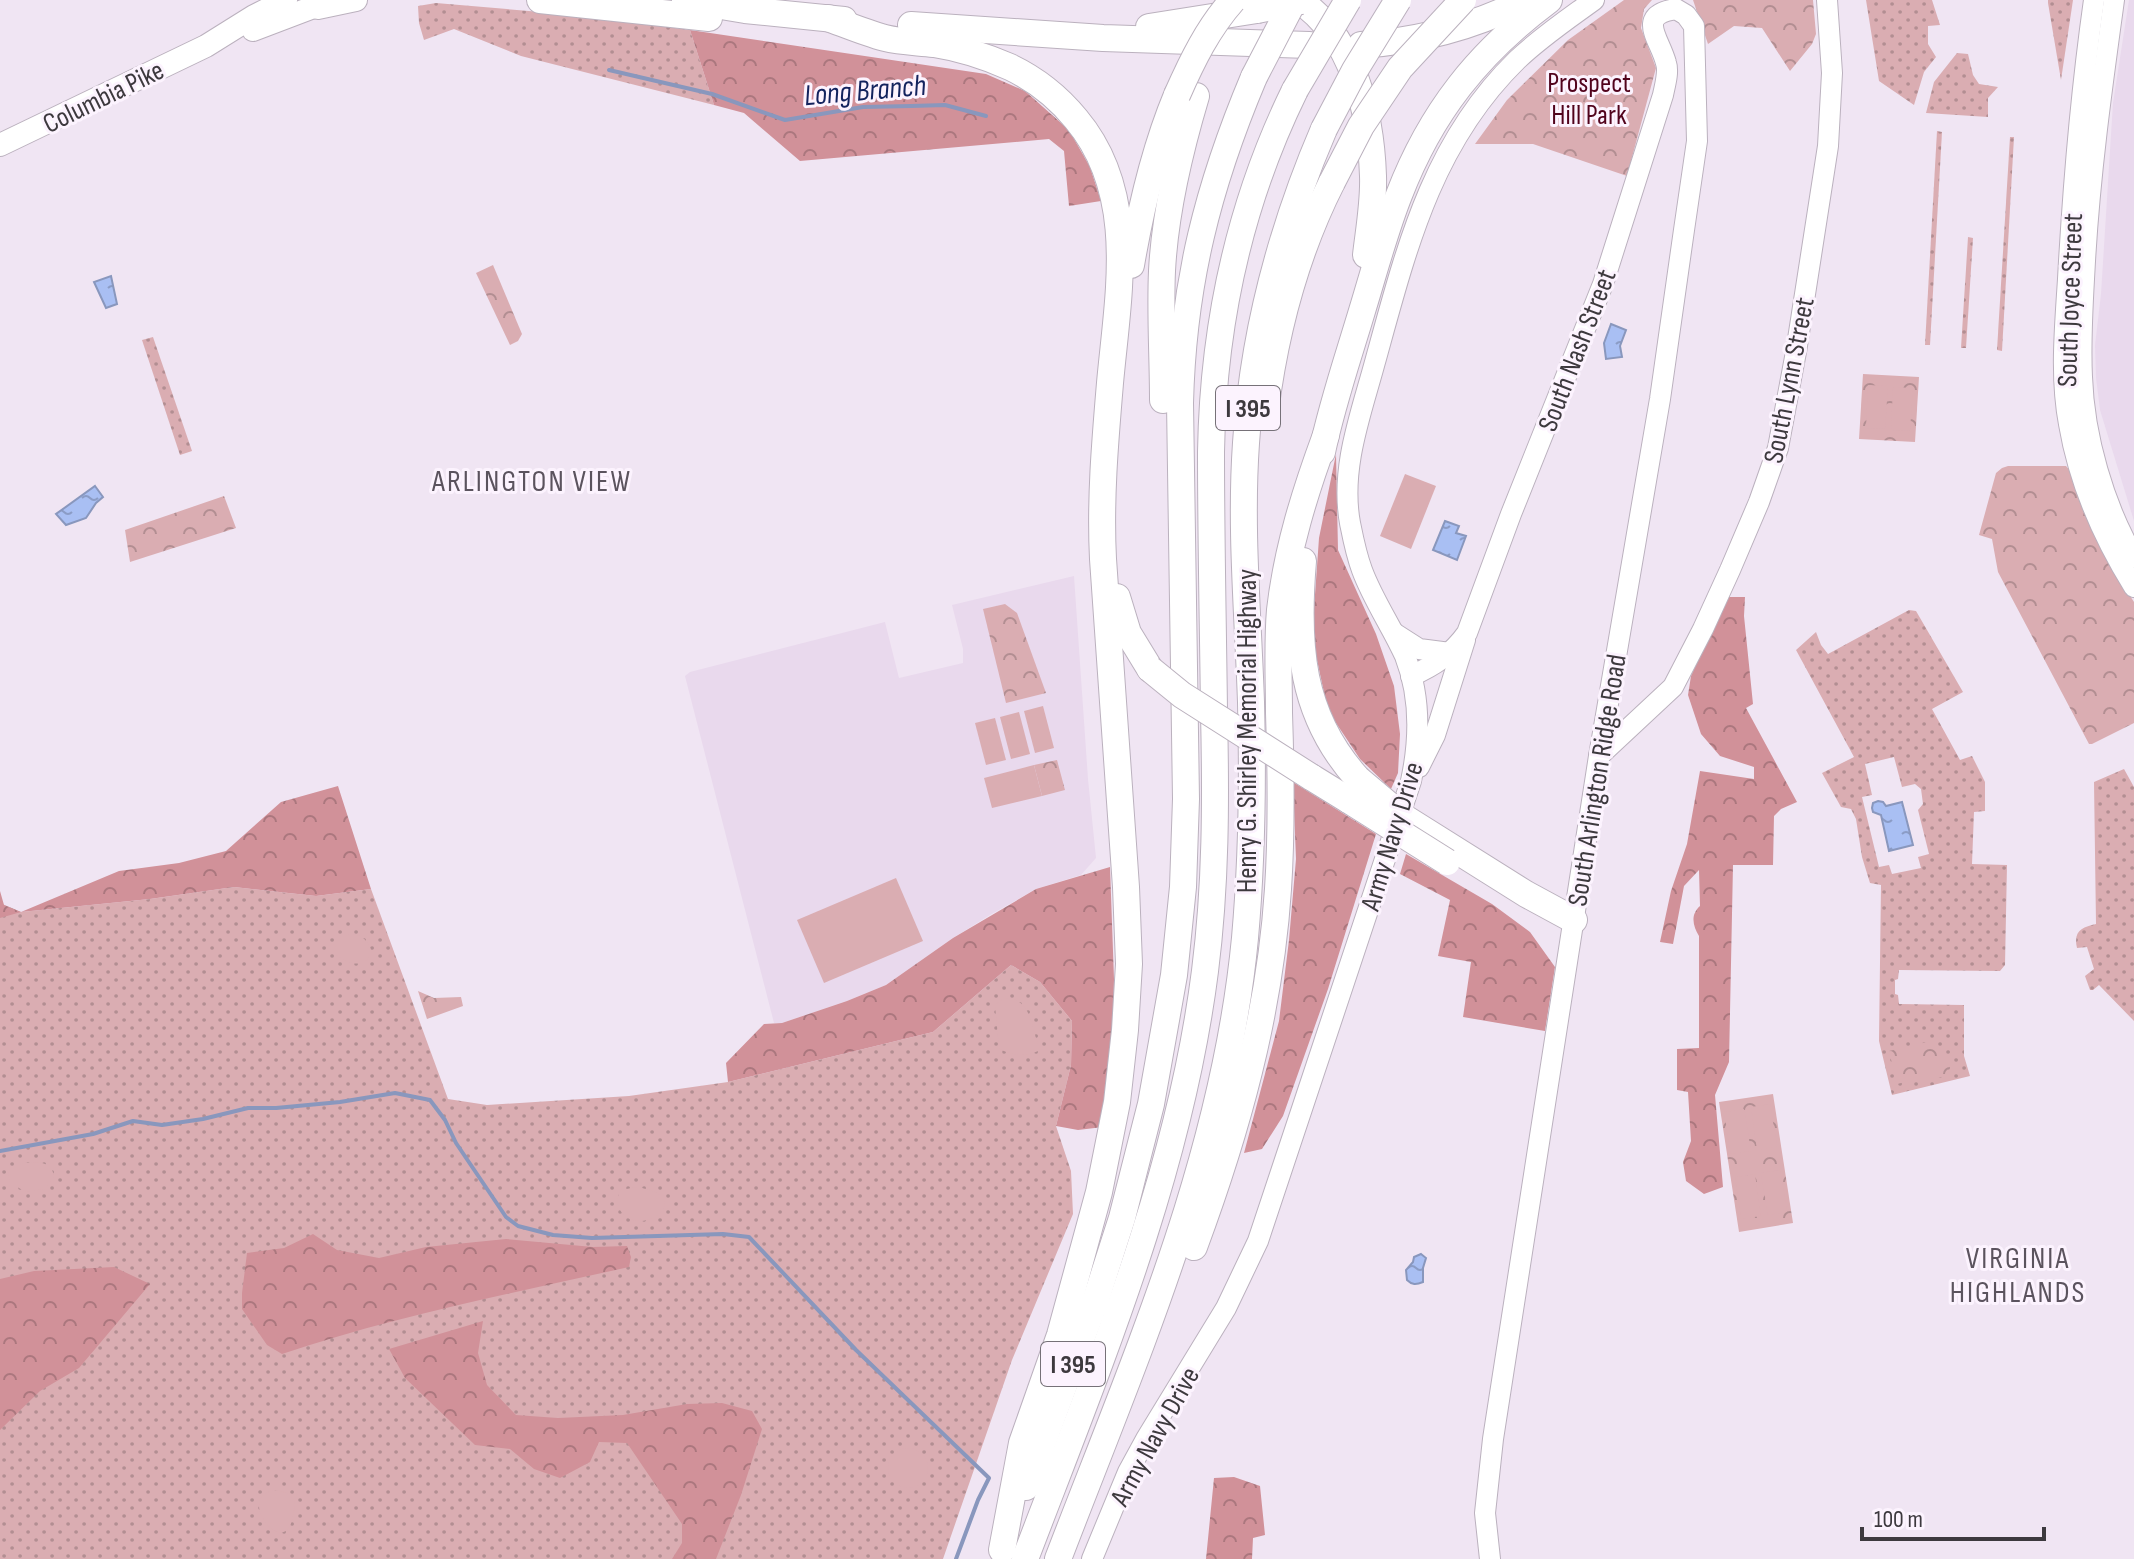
<svg xmlns="http://www.w3.org/2000/svg" width="2134" height="1559" font-family="'Sofia Sans Condensed',sans-serif">
	<style>
		.built { fill: #e9d9ed }
		.grass { fill: url(#grass-dots); fill-rule: evenodd }
		.forest { fill: url(#forest-crowns) }
		.park { fill: url(#park-crowns) }
		.pitch { fill: #daadb2 }
		.water { fill: url(#water-ripples); stroke: #8997bd; stroke-width: 2 }
		.lines { fill: none; stroke-linecap: round; stroke-linejoin: round }
		.stream { stroke: #8997bd; stroke-width: 4 }
		.secondary-casing { stroke: #bbb1be; stroke-width: 22 }
		.primary-casing { stroke: #bbb1be; stroke-width: 24 }
		.highway-casing { stroke: #bbb1be; stroke-width: 28 }
		.secondary { stroke: #fff; stroke-width: 20 }
		.primary { stroke: #fff; stroke-width: 22 }
		.highway { stroke: #fff; stroke-width: 26 }
		.highway-bridge-casing { stroke: #bbb1be; stroke-width: 28; stroke-linecap: butt }
		.highway-bridge { stroke: #fff; stroke-width: 26 }
		.labels { text-anchor: middle; stroke-width: 6; stroke-linejoin: round; paint-order: stroke }
		.shield { fill: #fcf3fe; stroke: #767178; stroke-width: 2 }
		.shield-label { font-size: 26px; font-weight: bold; fill: #3d393e }
		.park-label { font-size: 28px; fill: #51031c; stroke: #fcf3fe }
		.street-label { font-size: 28px; fill: #3d393e; stroke: #fcf3fe }
		.water-label { font-size: 30px; font-style: italic; fill: #13235e; stroke: #fcf3fe }
		.neighbourhood-label { font-size: 30px; letter-spacing: 2px; fill: #5b535e; stroke: #fcf3fe }
	</style>
	<defs>
		<pattern id="grass-dots" width="8" height="8" patternUnits="userSpaceOnUse" patternTransform="scale(2)"><rect width="8" height="8" fill="#daadb2"/><path d="M2 2h.1M6 6h.1" fill="none" stroke="#b28e92" stroke-width="1.8" stroke-linecap="round"/></pattern>
		<pattern id="forest-crowns" width="20" height="18" patternUnits="userSpaceOnUse" patternTransform="scale(2)"><rect width="20" height="18" fill="#d19199"/><path d="M2 6a3 3 0 1 1 6 0M12 15a3 3 0 1 1 6 0" fill="none" stroke="#ab777e"/></pattern>
		<pattern id="park-crowns" width="20" height="18" patternUnits="userSpaceOnUse" patternTransform="scale(2)"><rect width="20" height="18" fill="#daadb2"/><path d="M2 6a3 3 0 1 1 6 0M12 15a3 3 0 1 1 6 0" fill="none" stroke="#b28e92"/></pattern>
		<pattern id="water-ripples" width="26" height="14" patternUnits="userSpaceOnUse" patternTransform="scale(2)"><rect width="26" height="14" fill="#a9bff3"/><path d="M2 4q2-2 4 0t4 0M15 11q2-2 4 0t4 0" fill="none" stroke="#8b9cc6"/></pattern>
	</defs>
	<rect width="100%" height="100%" fill="#f0e5f3"/>
	<g class="built">
		<path d="M2129,0H2134V521L2100,410L2096,378L2095,345L2101,294L2113,103Z"/>
		<path d="M1074,576L1088,779L1096,858L1081,875L1036,889L990,915L953,938L886,985L847,1001L782,1023H774L685,676L690,672L885,622L899,678L963,663V649L952,605Z"/>
	</g>
	<g class="grass">
		<path d="M1866,0H1932L1940,25L1928,26V44L1936,57L1924,72L1914,105L1879,81Z"/>
		<path d="M2048,0H2073L2061,80L2048,3Z"/>
		<path d="M436,3L576,15L690,30L714,105L521,56L454,29L424,40L419,23L418,6Z"/>
		<path d="M1957,53L1968,54L1973,75L1979,84L1998,87L1988,98V117L1926,113L1934,82Z"/>
		<path d="M1937,131L1942,132L1930,345H1925Z"/>
		<path d="M2010,137H2014L2002,351L1997,350Z"/>
		<path d="M1968,237L1973,238L1966,348H1961Z"/>
		<path d="M153,337L192,451L180,455L142,340Z"/>
		<path d="M1909,610L1916,611L1963,692L1932,709L1960,760L1972,756L1985,782V811L1974,812L1972,864L2007,865L2005,965L2000,971L1899,970L1898,979L1895,980V994L1898,995L1899,1004L1964,1005V1056L1970,1076L1892,1095L1879,1041L1881,885L1870,883L1862,857L1856,819L1851,809L1841,807L1822,773L1854,757L1796,650L1816,632L1821,645L1828,654ZM1894,757L1902,787L1915,784L1921,789L1923,804L1918,810L1929,854L1918,857L1921,868L1892,874L1889,865L1879,867L1862,797L1872,795L1865,764Z"/>
		<path d="M2124,769L2134,787V1021L2099,985L2093,990H2090L2085,976L2094,969L2087,947L2077,948C2073,931 2082,927 2096,924L2094,782Z"/>
		<path d="M234,887L316,896L371,889L448,1099L487,1105L629,1096L728,1082L933,1032L1011,965L1040,982L1072,1021L1071,1065L1056,1126L1071,1171L1073,1214L1012,1360L943,1559H0V903L21,912L150,899Z"/>
	</g>
	<g class="forest">
		<path d="M690,30L986,74L1025,91L1069,130L1090,167L1101,201L1069,206L1064,151L1049,139L800,161L744,113L714,105Z"/>
		<path d="M1336,454L1338,550L1376,634L1394,686L1400,734L1398,773L1391,789L1360,759L1328,711L1312,637L1319,538Z"/>
		<path d="M1727,597H1745L1744,616L1753,704L1746,708L1797,802L1781,809L1774,816L1773,865H1733L1729,1062L1715,1095L1723,1187L1704,1194L1686,1181L1683,1162L1691,1141L1688,1092L1677,1090V1049L1699,1048V936C1693,926 1690,915 1700,906L1699,870L1684,886L1673,944L1660,942L1671,891L1687,844L1700,771L1754,779V767L1720,756L1701,734L1688,695L1691,676Z"/>
		<path d="M1293,782L1376,834L1328,989L1283,1116L1262,1149L1244,1153L1279,1021L1289,940L1296,859Z"/>
		<path d="M338,786L371,889L316,896L234,887L150,899L21,912L0,918V891L4,905L21,912L119,871L179,863L226,851L281,802Z"/>
		<path d="M1406,854L1492,904L1530,932L1555,967L1545,1031L1463,1017L1471,962L1438,956L1450,900L1400,874Z"/>
		<path d="M1110,867L1114,979L1113,1047L1103,1127L1078,1130L1056,1126L1071,1065L1072,1021L1040,982L1011,965L933,1032L728,1082L726,1063L764,1024L782,1023L847,1001L886,985L953,938L1036,889Z"/>
		<path d="M313,1234L337,1250L379,1258L426,1247L506,1239L593,1247L627,1246L631,1257L629,1267C513,1293 394,1316 282,1354L267,1345L242,1309V1293L247,1253L284,1248Z"/>
		<path d="M114,1267L150,1284L79,1368L40,1391L0,1430V1279L34,1271Z"/>
		<path d="M483,1321L478,1353L487,1385L516,1415L558,1418L623,1415L687,1404L722,1403L752,1411L762,1429L741,1495L716,1559H672L682,1543V1524L627,1443L599,1442L590,1462L560,1478L534,1469L510,1449L475,1445L405,1378L389,1349Z"/>
		<path d="M1234,1477L1260,1486L1265,1535L1253,1538L1252,1559H1206L1214,1478Z"/>
	</g>
	<g class="park">
		<path d="M1624,0H1652L1644,9L1641,28L1656,68L1627,176L1533,144H1475L1507,100L1568,40Z"/>
		<path d="M1693,0H1813L1816,34L1812,44L1790,71L1762,28L1734,26L1708,44Z"/>
		<path d="M493,265L522,334L518,341L510,345L476,273Z"/>
		<path d="M1863,374L1919,377L1915,442L1859,439Z"/>
		<path d="M2008,466H2066L2072,473L2123,585L2134,602V723L2092,744H2089L1998,572L1992,539L1979,535L1996,473L2002,468Z"/>
		<path d="M224,496L236,528L130,562L125,530Z"/>
		<path d="M1005,604L1017,613L1046,693L1006,703L983,609Z"/>
		<path d="M1057,760L1065,790L1042,796L1034,765Z"/>
		<path d="M418,991L434,998L461,997L463,1006L427,1019Z"/>
		<path d="M1927,1042L1950,1066L1945,1076L1924,1082L1922,1078L1897,1084L1889,1051Z"/>
		<path d="M1773,1094L1793,1223L1739,1232L1719,1102Z"/>
	</g>
	<g class="pitch">
		<path d="M1868,385L1888,386L1885,429L1866,428Z"/>
		<path d="M1893,387L1913,388L1910,431L1891,430Z"/>
		<path d="M1405,474L1436,486L1411,549L1380,536Z"/>
		<path d="M1043,706L1054,748L1035,753L1024,711Z"/>
		<path d="M1019,712L1030,754L1011,759L1000,717Z"/>
		<path d="M995,718L1006,760L986,765L975,723Z"/>
		<path d="M1034,765L1042,796L992,808L984,778Z"/>
		<path d="M896,878L923,941L824,983L797,920Z"/>
		<path d="M349,934C361,933 369,941 372,953C364,970 346,964 334,953C335,943 341,939 349,934Z"/>
		<path d="M1004,998C1031,998 1030,1023 1038,1044V1051C1026,1057 1010,1056 999,1048L995,1005Z"/>
		<path d="M1770,1104L1777,1146L1757,1150L1751,1107Z"/>
		<path d="M1744,1109L1751,1151L1731,1154L1724,1112Z"/>
		<path d="M36,1162C46,1163 53,1166 54,1177L45,1189L25,1192L10,1182L8,1174L10,1170L24,1163Z"/>
		<path d="M1780,1170L1787,1212L1768,1215L1761,1173Z"/>
		<path d="M1755,1174L1761,1216L1741,1219L1735,1177Z"/>
		<path d="M637,1187C697,1197 643,1238 622,1213C616,1205 616,1198 621,1190Z"/>
		<circle cx="908" cy="1468" r="20"/>
		<path d="M277,1490L290,1494L295,1503C294,1510 293,1523 288,1529C274,1546 237,1494 277,1490Z"/>
	</g>
	<g class="water">
		<path d="M111,276L117,304L106,308L94,282Z"/>
		<path d="M1611,324L1626,330L1620,346L1622,357L1606,359L1604,343Z"/>
		<path d="M95,486L103,497L96,503L86,518L66,525L56,514Z"/>
		<path d="M1445,521L1459,526L1456,533L1466,536L1457,560L1433,550Z"/>
		<path d="M1878,801L1883,802L1886,806L1902,802L1913,845L1889,851L1881,815L1873,812L1872,808L1873,803Z"/>
		<path d="M1421,1254L1426,1258L1423,1268V1282C1416,1285 1412,1285 1407,1280L1406,1270L1413,1262L1414,1257Z"/>
	</g>
	<g class="lines">
		<g class="stream">
			<path d="M609,70L712,94L785,120L863,107L911,106L945,105L986,116"/>
			<path d="M0,1151L93,1134L133,1121L162,1125L203,1119L248,1108H276L340,1102L395,1093L430,1100L445,1120L456,1143L506,1217L518,1226L553,1235L592,1238L723,1234L749,1237L856,1350L989,1478L978,1500L956,1559"/>
		</g>
		<defs>
			<g id="secondary">
				<path d="M2094,0C2081,92 2073,186 2068,279C2065,327 2060,377 2069,424C2079,483 2103,537 2134,587"/>
				<path d="M2114,0C2102,87 2090,173 2085,261C2083,299 2080,338 2082,377C2084,436 2104,506 2134,557"/>
				<path d="M1394,633L1419,649L1450,653"/>
				<path d="M1411,676C1434,666 1452,654 1467,633L1511,514L1603,284L1663,95C1665,85 1669,72 1666,63C1660,39 1635,15 1676,9L1686,15L1694,26L1697,141L1684,230L1660,399L1599,756L1493,1439L1485,1513L1490,1559"/>
				<path d="M1599,756L1673,687L1703,629L1730,570L1759,502L1778,448L1796,352L1828,146L1832,73L1827,0"/>
				<path d="M1419,767L1435,735L1465,640"/>
				<path d="M1092,1559L1128,1472L1146,1439L1226,1308L1258,1241L1411,781C1420,739 1421,697 1405,656C1392,627 1373,600 1362,570C1356,554 1353,538 1350,523C1340,468 1361,414 1375,362C1406,250 1431,144 1517,60C1541,37 1568,19 1594,0"/>
			</g>
			<g id="primary">
				<path d="M318,8L356,0"/>
				<path d="M253,30L332,0"/>
				<path d="M0,145L206,46L254,16L286,0"/>
			</g>
			<g id="highway">
				<path d="M540,0L709,18"/>
				<path d="M685,0L745,10L844,20"/>
				<path d="M1298,0C1353,35 1371,115 1373,176C1374,202 1369,229 1366,255"/>
				<path d="M828,18C847,25 866,33 885,38C901,42 918,42 934,44C960,48 985,56 1010,67C1035,79 1058,97 1076,119C1139,194 1118,294 1110,383C1105,442 1100,500 1103,559L1126,887L1129,964L1125,1030L1117,1102L1099,1192L1060,1335L1022,1443L1002,1550"/>
				<path d="M911,25L1103,38L1309,45"/>
				<path d="M1149,27L1257,10"/>
				<path d="M1361,45C1419,41 1474,27 1526,0"/>
				<path d="M1131,265C1141,207 1154,150 1177,95"/>
				<path d="M1163,400C1163,357 1160,314 1162,271C1165,211 1179,153 1196,96"/>
				<path d="M1265,412C1275,333 1296,253 1332,182"/>
				<path d="M1322,452C1332,404 1348,358 1362,311C1374,272 1384,233 1399,195C1431,112 1478,53 1549,0"/>
				<path d="M1303,561C1296,644 1300,715 1358,779"/>
				<path d="M1117,597L1128,633L1150,669"/>
				<path d="M1311,777L1350,801"/>
				<path d="M1405,818L1526,894L1574,920"/>
				<path d="M1194,1247C1237,1131 1270,1013 1278,889C1282,830 1281,772 1279,713C1279,679 1277,644 1280,610C1287,549 1305,492 1326,435"/>
				<path d="M1026,1487L1095,1302L1122,1218L1151,1104L1174,975L1183,887L1186,799L1180,403C1183,284 1208,186 1254,77"/>
				<path d="M1025,1559C1098,1367 1179,1176 1205,971C1216,885 1216,799 1214,712C1213,625 1211,539 1211,452C1213,326 1239,204 1295,90"/>
				<path d="M1058,1559C1136,1355 1224,1158 1245,938C1252,859 1253,780 1251,702C1248,615 1240,529 1246,443C1253,334 1281,229 1324,129"/>
			</g>
		</defs>
		<use href="#secondary" class="secondary-casing"/>
		<use href="#primary" class="primary-casing"/>
		<use href="#highway" class="highway-casing"/>
		<use href="#secondary" class="secondary"/>
		<use href="#primary" class="primary"/>
		<use href="#highway" class="highway"/>
		<defs>
			<g id="highway-bridge">
				<path d="M1257,10L1301,1"/>
				<path d="M1254,77L1294,0"/>
				<path d="M1295,90L1348,0"/>
				<path d="M1177,95C1192,61 1208,28 1233,0"/>
				<path d="M1324,129L1355,70L1398,0"/>
				<path d="M1332,182L1361,126L1400,68L1463,0"/>
				<path d="M1150,669L1182,695L1311,777"/>
				<path d="M1358,779L1402,816"/>
				<path d="M1350,801L1447,862"/>
			</g>
		</defs>
		<use href="#highway-bridge" class="highway-bridge-casing"/>
		<use href="#highway-bridge" class="highway-bridge"/>
	</g>
	<g class="labels">
		<g class="shield">
			<rect x="1216" y="386" width="64" height="44" rx="6"/>
			<rect x="1041" y="1342" width="64" height="44" rx="6"/>
		</g>
		<g class="shield-label">
			<text x="1248" y="417">I 395</text>
			<text x="1073" y="1373">I 395</text>
		</g>
		<g class="park-label">
			<text x="1589" y="92">Prospect<tspan x="1589" dy="32">Hill Park</tspan></text>
		</g>
		<g class="street-label">
			<text transform="translate(103 96) rotate(-26)" y="10">Columbia Pike</text>
			<text transform="translate(2069 300) rotate(-88)" y="10">South Joyce Street</text>
			<text transform="translate(1576 350) rotate(-69)" y="10">South Nash Street</text>
			<text transform="translate(1788 380) rotate(-79)" y="10">South Lynn Street</text>
			<text transform="translate(1246 731) rotate(-90)" y="10">Henry G. Shirley Memorial Highway</text>
			<text transform="translate(1596 780) rotate(-81)" y="10">South Arlington Ridge Road</text>
			<text transform="translate(1391 836) rotate(-73)" y="10">Army Navy Drive</text>
			<text transform="translate(1154 1436) rotate(-61)" y="10">Army Navy Drive</text>
		</g>
		<g class="water-label">
			<text transform="translate(865 90) rotate(-5)" y="10">Long Branch</text>
		</g>
		<g class="neighbourhood-label">
			<text x="532" y="491">ARLINGTON VIEW</text>
			<text x="2018" y="1268">VIRGINIA<tspan x="2018" dy="34">HIGHLANDS</tspan></text>
		</g>
	</g>
	<path d="M1862 1527v12h182v-12" fill="none" stroke="#3d393e" stroke-width="4"/>
	<text x="1874" y="1527" font-size="24" fill="#3d393e" stroke="#fcf3fe" stroke-width="6" paint-order="stroke">100 m</text>
</svg>
